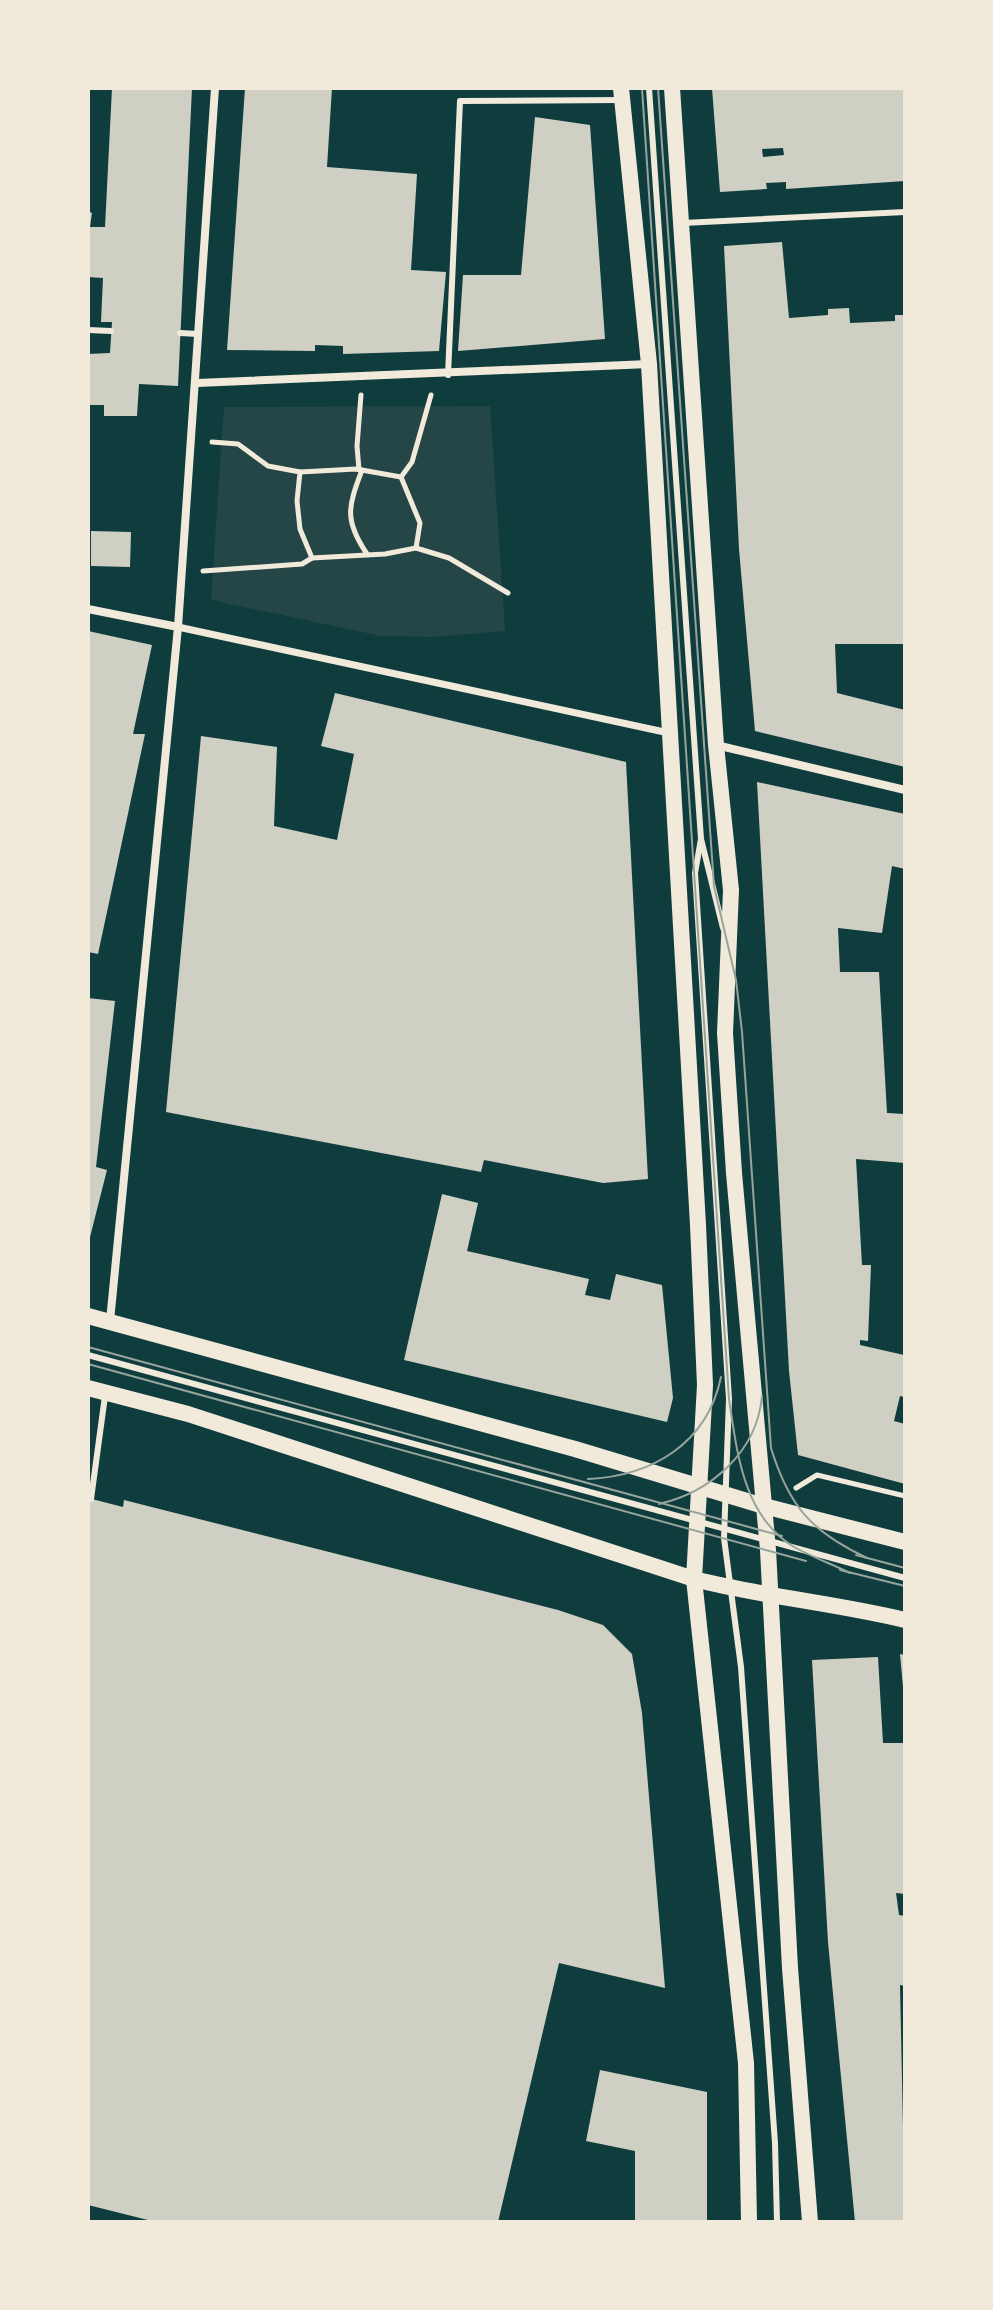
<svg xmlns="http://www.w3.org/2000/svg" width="993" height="2310" font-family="Lora,serif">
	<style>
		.green { fill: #244646 }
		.building { fill: #cfcfc3; fill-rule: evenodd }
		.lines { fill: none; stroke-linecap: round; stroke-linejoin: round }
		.path { stroke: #f1e9da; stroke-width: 5 }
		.service { stroke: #f1e9da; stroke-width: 6 }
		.pedestrian { stroke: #f1e9da; stroke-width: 7 }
		.minor { stroke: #f1e9da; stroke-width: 8 }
		.secondary { stroke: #f1e9da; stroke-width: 16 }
		.tram { stroke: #97a49c; stroke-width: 2 }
	</style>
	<rect width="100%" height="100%" fill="#0f3d3e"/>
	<path class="green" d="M490,406L505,631L433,637L381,636L211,600L224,407Z"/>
	<g class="building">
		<path d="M112,88H192L178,386L139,384L137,416H104V405H88V354L110,353L112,322H101L103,278L88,277V211L92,213L90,227H105Z"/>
		<path d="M245,88H332L327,167L417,174L411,270L446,272L439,351L343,354V346L315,345V351L227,350Z"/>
		<path d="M712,88H905V181L786,189V182L766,183L767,189L720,192ZM783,148L784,155L763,157L762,149Z"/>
		<path d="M535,117L590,125L605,339L458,351L463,275H521Z"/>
		<path d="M782,242L789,318L828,315V309L849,308L850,323L895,321V315H905V644H835L837,693L905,710V767L755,731L739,549L724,246Z"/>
		<path d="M91,531L131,532L130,567L91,566Z"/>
		<path d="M88,631L152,645L133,734H145L98,954L88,952Z"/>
		<path d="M335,693L626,762L648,1179L603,1183L484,1160L481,1172L166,1112L201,736L277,747L274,826L337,840L354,754L321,746Z"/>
		<path d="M757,782L905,814V869L892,866L882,933L838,928L840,972H879L887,1113L905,1114V1163L856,1159L862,1265H871L868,1341L860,1340V1345L904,1355V1397L900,1396L894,1421L905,1424V1484L798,1455L789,1371Z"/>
		<path d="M88,998L115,1001L96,1167L107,1170L89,1241Z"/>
		<path d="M442,1194L478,1203L467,1251L589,1279L585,1295L610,1300L616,1274L662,1285L673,1398L667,1422L404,1360Z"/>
		<path d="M88,1498L123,1507L124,1500L558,1610L603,1625L632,1654L642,1713L665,1988L559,1963L498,2222H156L88,2205Z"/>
		<path d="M900,1654L905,1655V1687H903Z"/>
		<path d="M878,1657L883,1743H905V1894L896,1893L899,1915L905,1916V1986L900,1985L905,2222H855L828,1942L812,1660Z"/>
		<path d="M600,2070L707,2092V2222H635V2151L586,2141Z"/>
	</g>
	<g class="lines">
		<g class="path">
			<path d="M359,470L357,446L361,395"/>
			<path d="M362,470C348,507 344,520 367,554"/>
			<path d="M300,472L356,469L401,477L412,462L431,395"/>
			<path d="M401,477L420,523L416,548"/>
			<path d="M312,558L385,554L416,548L449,558L508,593"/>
			<path d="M203,571L302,564L312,558L300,529L297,501L300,472L268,466L238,444L212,442"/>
			<path d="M796,1488L817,1475L905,1496"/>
		</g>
		<g class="service">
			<path d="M649,88L701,839L723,928"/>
			<path d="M683,223L905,212"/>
			<path d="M88,330L111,331"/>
			<path d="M180,333L198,334"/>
			<path d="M448,375L460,101L622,100"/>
			<path d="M701,839L695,873L729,1399L724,1538L741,1667L775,2143L777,2222"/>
			<path d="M88,1355L905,1578"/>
			<path d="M91,1499L105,1396"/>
		</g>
		<path class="pedestrian" d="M178,627L669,733"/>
		<g class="minor">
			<path d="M197,383L649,364"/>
			<path d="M88,609L178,627"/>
			<path d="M716,745L905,790"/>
			<path d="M110,1321L178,627L215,88"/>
		</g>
		<g class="secondary">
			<path d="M621,88L649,364L698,1225L705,1385L694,1579L746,2063L749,2222"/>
			<path d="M672,88L716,745L731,890L725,1033L734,1173L768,1550L790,1968L810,2222"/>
			<path d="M88,1316L575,1449L764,1506L905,1542"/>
			<path d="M88,1388L188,1414L694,1579C764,1597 835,1603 905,1620"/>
		</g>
		<g class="tram">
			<path d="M642,88L729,1399C737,1452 743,1516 794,1547C812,1557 832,1564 850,1573"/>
			<path d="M658,88L714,886L736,980L742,1032L771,1448C789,1507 812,1532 867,1558"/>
			<path d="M88,1347L782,1536"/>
			<path d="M88,1364L806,1561"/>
			<path d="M588,1479C652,1476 707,1444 721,1377"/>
			<path d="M659,1504C711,1492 757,1452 762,1396"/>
			<path d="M856,1555L905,1568"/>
			<path d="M840,1570L905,1586"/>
		</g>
	</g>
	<rect width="993" height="2310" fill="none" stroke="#f1e9da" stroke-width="180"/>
</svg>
